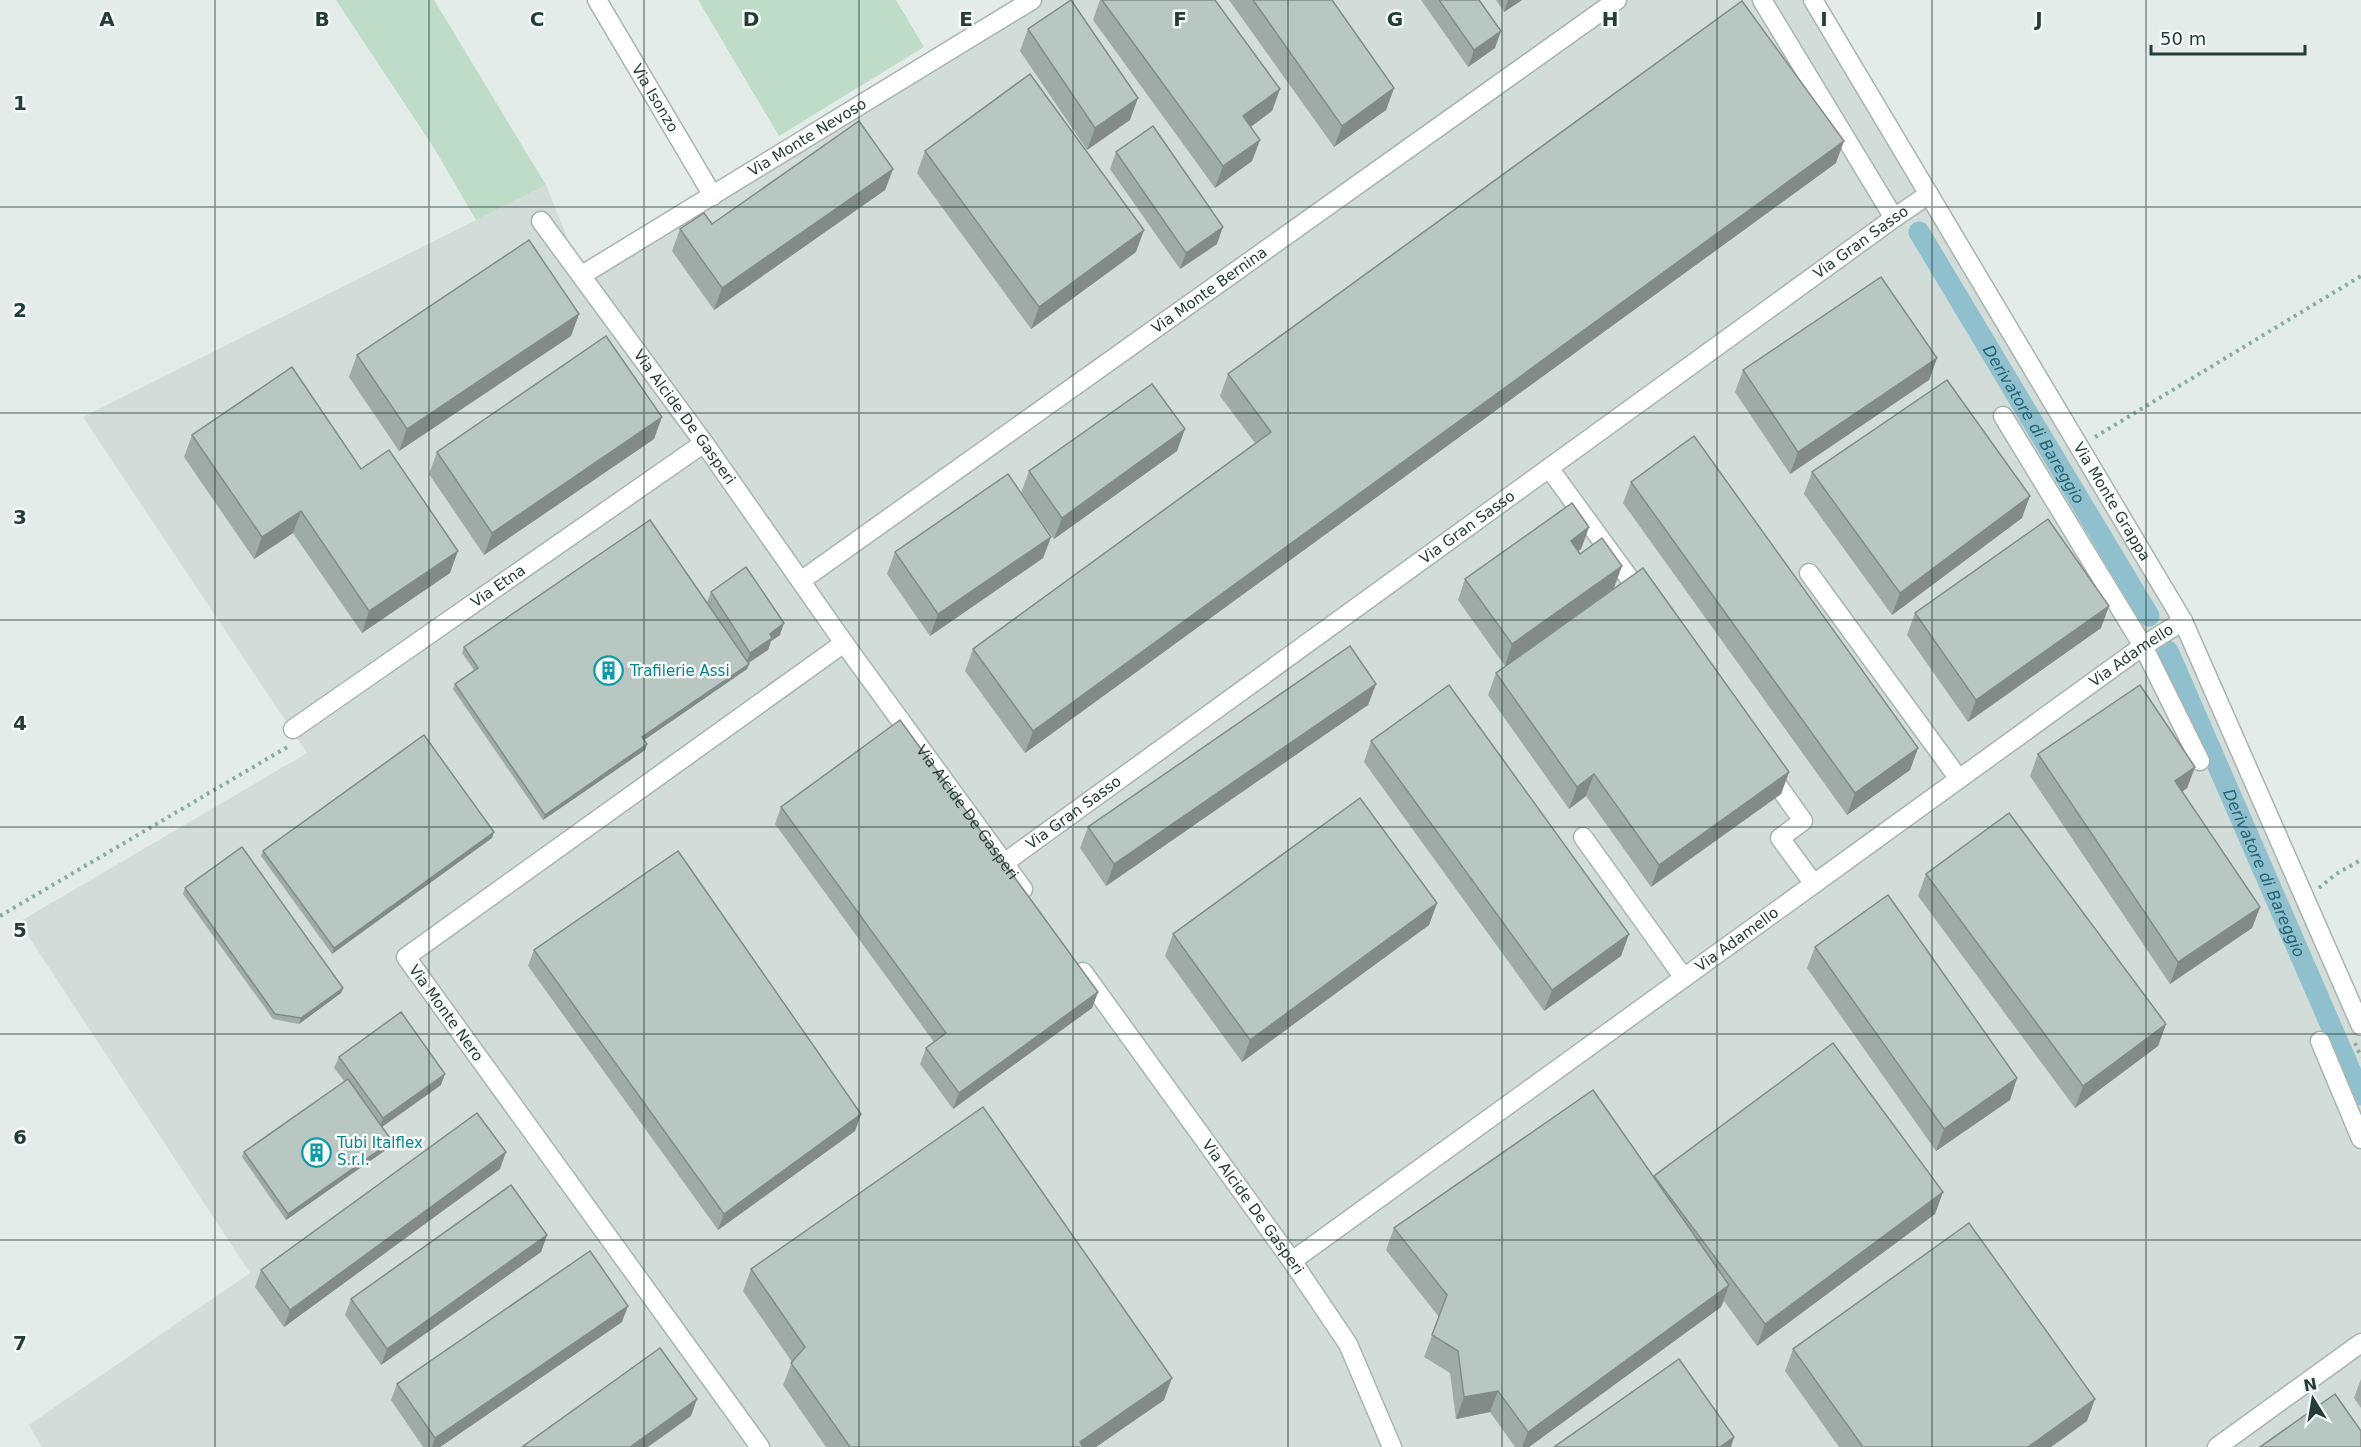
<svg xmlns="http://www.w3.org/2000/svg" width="2361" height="1447" font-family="'DejaVu Sans',sans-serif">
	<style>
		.built { fill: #d2dcd8 }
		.green { fill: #bfdcc8 }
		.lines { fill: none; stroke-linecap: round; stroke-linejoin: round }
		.canal { stroke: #90c0cd; stroke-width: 21 }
		.minor-casing { stroke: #a7b4b0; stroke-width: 21 }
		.path { stroke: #87aea4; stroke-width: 4; stroke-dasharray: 3 4.5; stroke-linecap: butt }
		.minor { stroke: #fff; stroke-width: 18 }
		.wall { fill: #9faba7 }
		.shaded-wall { fill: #828b88 }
		.building { fill: #b9c7c2; stroke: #828b88; stroke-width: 1.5 }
		.grid { fill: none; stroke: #253d38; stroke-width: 1.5; stroke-opacity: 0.55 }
		.labels { text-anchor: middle; stroke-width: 5; stroke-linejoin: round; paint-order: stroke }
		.street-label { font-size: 15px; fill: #253d38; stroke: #f4f9f7 }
		.culture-label { font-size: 15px; fill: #0d838f; stroke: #f4f9f7; text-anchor: start }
		.water-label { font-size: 16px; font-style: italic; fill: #236275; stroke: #f4f9f7 }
		.grid-label { font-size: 20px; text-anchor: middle; font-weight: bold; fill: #253d38; stroke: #f4f9f7; stroke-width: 5; stroke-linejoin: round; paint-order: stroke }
	</style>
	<rect width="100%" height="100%" fill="#e4ece9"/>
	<path class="built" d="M1032,0H1808L2125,536L2189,650L2361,1039V1447H42L29,1425L250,1273L19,922L307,753L83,417L546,185L582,275Z"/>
	<g class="green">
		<path d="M336,0H434L546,185L476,220L434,148Z"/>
		<path d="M698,0H896L924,47L779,136Z"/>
	</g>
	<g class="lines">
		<g class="canal">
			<path id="s1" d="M1919,232L2149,616"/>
			<path id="s2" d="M2168,651L2361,1095"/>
		</g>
		<defs>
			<g id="minor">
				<path id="s3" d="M597,0L713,196"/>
				<path d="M1762,0L1894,218"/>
				<path id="s4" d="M1813,0L2183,621L2361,1026"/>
				<path id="s5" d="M541,221L704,443L844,643L1023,889"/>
				<path id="s6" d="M582,275L1032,0"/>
				<path d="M2003,416L2143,646L2200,761"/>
				<path d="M1549,468L1643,597"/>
				<path d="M1809,573L1959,779"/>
				<path id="s7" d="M802,580L1617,0"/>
				<path id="s8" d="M293,729L704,443"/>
				<path d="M1769,773L1803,821L1780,838L1814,884"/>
				<path d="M1583,837L1684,978"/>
				<path id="s9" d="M1004,863L1894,218L1929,194"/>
				<path id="s10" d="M1083,972L1292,1261L1348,1344L1392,1447"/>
				<path d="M2320,1041L2361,1139"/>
				<path id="s11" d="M1292,1261L2143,646L2183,621"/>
				<path d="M760,1447L406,957L844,643"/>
				<path d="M2217,1447L2361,1343"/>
			</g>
		</defs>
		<use href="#minor" class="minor-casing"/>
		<g class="path">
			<path d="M2095,437L2361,276"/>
			<path d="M2319,888L2336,874L2361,860"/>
			<path d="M0,916L289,746"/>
			<path d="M2355,1043L2361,1057"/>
		</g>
		<use href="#minor" class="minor"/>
	</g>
	<g class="wall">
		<path d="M1100,0H1215L1280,89L1272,111L1251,127L1260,140L1252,161L1215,188L1093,20Z"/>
		<path d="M1229,0H1332L1394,88L1386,110L1334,147Z"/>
		<path d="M1421,0H1479L1495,48L1468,67Z"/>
		<path d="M1496,0H1522L1504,12Z"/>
		<path d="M1028,29L1130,120L1087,150L1020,51Z"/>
		<path d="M925,151L1136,252L1031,329L917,173Z"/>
		<path d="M1116,152L1217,244L1180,269L1110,169Z"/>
		<path d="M1836,163L1025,753L965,671L973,649L1255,443L1220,396L1228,374Z"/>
		<path d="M893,169L885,190L714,310L672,251L680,229L712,224Z"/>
		<path d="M579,314L571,336L399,451L349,377L357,355Z"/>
		<path d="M1937,358L1929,380L1790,474L1735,392L1743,370Z"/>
		<path d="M192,435L361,469L450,573L362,633L293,533L254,559L184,457Z"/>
		<path d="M654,439L484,555L429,474L437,452Z"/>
		<path d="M1177,451L1054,539L1023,496L1051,537L1043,558L930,636L887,574L895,552L1021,493L1029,471Z"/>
		<path d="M1812,472L2022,518L1892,615L1804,494Z"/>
		<path d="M1631,482L1918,748L1910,770L1847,815L1623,503Z"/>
		<path d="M1589,527L1581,549L1578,551L1614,588L1505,666L1458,600L1465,579Z"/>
		<path d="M711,592L780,635L771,641L768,650L749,663V664L747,669L644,740L647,744L645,750L543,820L453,689L455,684L474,670L462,653L464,647L707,602Z"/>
		<path d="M1915,613L2101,628L1968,722L1907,635Z"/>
		<path d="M1496,673L1789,772L1781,794L1651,887L1586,796L1569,809L1488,695Z"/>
		<path d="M1376,684L1368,705L1106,886L1080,848L1088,827Z"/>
		<path d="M1371,741L1629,934L1621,956L1544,1011L1364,762Z"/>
		<path d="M2038,754L2195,767L2187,788L2182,792L2260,907L2252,928L2170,984L2030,776Z"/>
		<path d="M781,807L1098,992L1092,1008L953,1109L920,1064L926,1048L934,1042L775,824Z"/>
		<path d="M494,832L492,838L332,954L261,856L263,851Z"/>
		<path d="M1926,874L2166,1024L2158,1046L2075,1108L1918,896Z"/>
		<path d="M185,888L343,988L341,993L299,1024L273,1019L183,894Z"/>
		<path d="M1437,903L1429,925L1242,1062L1165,956L1173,934Z"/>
		<path d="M1815,947L2017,1078L2010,1100L1936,1151L1807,968Z"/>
		<path d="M534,950L861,1114L855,1131L718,1230L528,966Z"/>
		<path d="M339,1057L441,1085L382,1127L390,1147L286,1220L242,1157L244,1152L345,1082L334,1068Z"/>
		<path d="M500,1169L284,1327L255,1287L261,1270Z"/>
		<path d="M1654,1176L1943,1192L1935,1214L1757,1346L1724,1301L1721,1307L1529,1447H1515L1490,1412L1456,1419L1450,1373L1424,1357L1439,1317L1386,1250L1394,1228L1654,1177Z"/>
		<path d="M547,1235L541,1252L381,1365L345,1315L351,1299Z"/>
		<path d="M751,1269L1164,1400L1096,1447H826L783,1385L792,1362L743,1291Z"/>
		<path d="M622,1322L440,1447H423L391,1400L397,1384Z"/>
		<path d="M1793,1349L2087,1421L2051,1447H1839L1785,1371Z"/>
		<path d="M2361,1379V1408L2354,1398Z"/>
	</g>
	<g class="shaded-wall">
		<path d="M1508,0H1522L1504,12Z"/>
		<path d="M1501,31L1495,48L1468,67L1474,50Z"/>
		<path d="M1394,88L1386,110L1334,147L1342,126Z"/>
		<path d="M1280,89L1272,111L1235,138L1243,116Z"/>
		<path d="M1138,98L1130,120L1087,150L1095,128Z"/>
		<path d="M1260,140L1252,161L1215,188L1223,166Z"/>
		<path d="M1844,141L1836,163L1025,753L1033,731Z"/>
		<path d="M893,169L885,190L714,310L722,288Z"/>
		<path d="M1223,227L1217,244L1180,269L1186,253Z"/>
		<path d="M1144,230L1136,252L1031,329L1039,307Z"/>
		<path d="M579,314L571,336L399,451L407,429Z"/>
		<path d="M1937,358L1929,380L1790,474L1798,452Z"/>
		<path d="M662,417L654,439L484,555L492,533Z"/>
		<path d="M1185,429L1177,451L1054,539L1062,518Z"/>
		<path d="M2030,496L2022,518L1892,615L1900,593Z"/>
		<path d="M301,511L293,533L254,559L262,537Z"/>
		<path d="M1589,527L1581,549L1563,562L1571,541Z"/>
		<path d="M1051,537L1043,558L930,636L938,614Z"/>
		<path d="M458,551L450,573L362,633L369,611Z"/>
		<path d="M1622,566L1614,588L1505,666L1512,644Z"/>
		<path d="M2109,606L2101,628L1968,722L1976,700Z"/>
		<path d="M784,623L780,635L771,641L768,650L746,664L750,653L770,634Z"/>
		<path d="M749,664L747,669L640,743L642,737Z"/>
		<path d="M1376,684L1368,705L1106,886L1114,864Z"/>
		<path d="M647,744L645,750L543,820L545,815Z"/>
		<path d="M1918,748L1910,770L1847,815L1855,793Z"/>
		<path d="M2195,767L2187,788L2167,803L2175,781Z"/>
		<path d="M1789,772L1781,794L1651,887L1659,865Z"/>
		<path d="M1594,774L1586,796L1569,809L1577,787Z"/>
		<path d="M494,832L492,838L332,954L334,948Z"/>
		<path d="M1437,903L1429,925L1242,1062L1250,1040Z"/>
		<path d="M2260,907L2252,928L2170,984L2178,962Z"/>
		<path d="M1629,934L1621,956L1544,1011L1552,990Z"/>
		<path d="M343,988L341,993L299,1024L301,1018Z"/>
		<path d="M1098,992L1092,1008L953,1109L959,1093Z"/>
		<path d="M2166,1024L2158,1046L2075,1108L2083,1086Z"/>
		<path d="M445,1074L441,1085L379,1129L383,1118Z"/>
		<path d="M2017,1078L2010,1100L1936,1151L1944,1129Z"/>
		<path d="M861,1114L855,1131L718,1230L724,1214Z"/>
		<path d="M392,1141L390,1147L286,1220L288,1214Z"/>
		<path d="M506,1152L500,1169L284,1327L290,1310Z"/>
		<path d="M1943,1192L1935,1214L1757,1346L1765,1324Z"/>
		<path d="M547,1235L541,1252L381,1365L387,1349Z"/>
		<path d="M1729,1285L1721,1307L1529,1447H1522L1528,1432Z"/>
		<path d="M628,1306L622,1322L440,1447H432L435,1438Z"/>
		<path d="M1172,1378L1164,1400L1096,1447H1078L1080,1442Z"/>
		<path d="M1498,1391L1490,1412L1456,1419L1464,1397Z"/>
		<path d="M697,1399L691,1416L648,1447H630Z"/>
		<path d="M2095,1399L2087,1421L2051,1447H2028Z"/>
		<path d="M1734,1437L1731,1447H1720Z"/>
	</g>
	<g class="building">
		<path d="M1071,0L1138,98L1095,128L1028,29Z"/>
		<path d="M1102,0H1215L1280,89L1243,116L1260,140L1223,166Z"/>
		<path d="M1253,0H1332L1394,88L1342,126Z"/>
		<path d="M1439,0H1479L1501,31L1474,50Z"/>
		<path d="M1742,1L1844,141L1033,731L973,649L1271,432L1228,374Z"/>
		<path d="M1030,74L1144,230L1039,307L925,151Z"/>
		<path d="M859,121L893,169L722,288L680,229L704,213L712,224Z"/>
		<path d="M1153,126L1223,227L1186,253L1116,152Z"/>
		<path d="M529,240L579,314L407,429L357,355Z"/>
		<path d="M1881,277L1937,358L1798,452L1743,370Z"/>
		<path d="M606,336L662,417L492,533L437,452Z"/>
		<path d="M292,367L361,469L389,450L458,551L369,611L301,511L262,537L192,435Z"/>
		<path d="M1947,380L2030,496L1900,593L1812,472Z"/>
		<path d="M1152,384L1185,429L1062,518L1029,471Z"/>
		<path d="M1694,436L1918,748L1855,793L1631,482Z"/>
		<path d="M1008,474L1051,537L938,614L895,552Z"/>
		<path d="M1572,503L1589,527L1571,541L1580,554L1602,538L1622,566L1512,644L1465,579Z"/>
		<path d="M2048,519L2109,606L1976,700L1915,613Z"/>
		<path d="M650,520L749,664L642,737L647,744L545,815L455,684L478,668L464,647Z"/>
		<path d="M746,567L784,623L770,634L772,638L750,653L711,592Z"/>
		<path d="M1643,568L1789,772L1659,865L1594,774L1577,787L1496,673Z"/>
		<path d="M1350,646L1376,684L1114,864L1088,827Z"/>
		<path d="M1449,685L1629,934L1552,990L1371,741Z"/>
		<path d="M2140,685L2195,767L2175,781L2260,907L2178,962L2038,754Z"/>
		<path d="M900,720L1098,992L959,1093L926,1048L946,1033L781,807Z"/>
		<path d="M424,735L494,832L334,948L263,851Z"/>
		<path d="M1360,798L1437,903L1250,1040L1173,934Z"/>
		<path d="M2009,813L2166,1024L2083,1086L1926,874Z"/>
		<path d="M242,847L343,988L301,1018L275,1014L185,888Z"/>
		<path d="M678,851L861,1114L724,1214L534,950Z"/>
		<path d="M1888,895L2017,1078L1944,1129L1815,947Z"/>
		<path d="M401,1012L445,1074L383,1118L339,1057Z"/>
		<path d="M1833,1043L1943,1192L1765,1324L1654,1176Z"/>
		<path d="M348,1079L392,1141L288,1214L244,1152Z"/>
		<path d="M1593,1090L1729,1285L1528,1432L1498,1391L1464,1397L1458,1351L1432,1335L1447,1295L1394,1228Z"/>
		<path d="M983,1107L1172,1378L1080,1442L1083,1447H850L791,1363L805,1347L751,1269Z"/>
		<path d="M477,1113L506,1152L290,1310L261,1270Z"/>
		<path d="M511,1185L547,1235L387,1349L351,1299Z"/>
		<path d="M1969,1223L2095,1399L2028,1447H1863L1793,1349Z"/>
		<path d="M590,1251L628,1306L435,1438L397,1384Z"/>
		<path d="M660,1348L697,1399L630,1447H522Z"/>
		<path d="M1679,1359L1734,1437L1720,1447H1554Z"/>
		<path d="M2335,1394L2361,1431V1447H2260Z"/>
	</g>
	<path class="grid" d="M215,0V1447M429,0V1447M644,0V1447M859,0V1447M1073,0V1447M1288,0V1447M1502,0V1447M1717,0V1447M1932,0V1447M2146,0V1447M0,207H2361M0,413H2361M0,620H2361M0,827H2361M0,1034H2361M0,1240H2361"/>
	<defs>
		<symbol id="building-ring" viewBox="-11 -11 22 22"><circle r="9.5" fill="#f4f9f7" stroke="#0f9aa8" stroke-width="1.5"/><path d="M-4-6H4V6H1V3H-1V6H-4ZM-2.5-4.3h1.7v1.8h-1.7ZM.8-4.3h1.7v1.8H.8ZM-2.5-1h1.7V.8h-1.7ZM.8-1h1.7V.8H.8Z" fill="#0f9aa8"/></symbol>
	</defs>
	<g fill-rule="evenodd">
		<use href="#building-ring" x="592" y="654" width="33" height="33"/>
		<use href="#building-ring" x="300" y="1136" width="33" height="33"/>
	</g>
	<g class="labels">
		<g class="street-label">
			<text dy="5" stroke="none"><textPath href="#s3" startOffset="114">Via Isonzo</textPath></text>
			<text dy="5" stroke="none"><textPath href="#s6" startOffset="264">Via Monte Nevoso</textPath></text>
			<text dy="5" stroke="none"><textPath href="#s9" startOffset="1058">Via Gran Sasso</textPath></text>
			<text dy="5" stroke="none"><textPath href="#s7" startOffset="500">Via Monte Bernina</textPath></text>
			<text dy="5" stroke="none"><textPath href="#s5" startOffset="243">Via Alcide De Gasperi</textPath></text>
			<text dy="5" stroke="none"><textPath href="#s4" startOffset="584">Via Monte Grappa</textPath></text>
			<text dy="5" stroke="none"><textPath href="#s9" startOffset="572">Via Gran Sasso</textPath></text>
			<text dy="5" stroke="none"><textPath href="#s8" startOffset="250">Via Etna</textPath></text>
			<text dy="5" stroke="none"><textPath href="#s11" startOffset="1035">Via Adamello</textPath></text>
			<text dy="5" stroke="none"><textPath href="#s5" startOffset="729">Via Alcide De Gasperi</textPath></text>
			<text dy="5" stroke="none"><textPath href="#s9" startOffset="86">Via Gran Sasso</textPath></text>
			<text dy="5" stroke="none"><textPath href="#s11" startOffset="549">Via Adamello</textPath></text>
			<text transform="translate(446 1013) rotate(54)" y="5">Via Monte Nero</text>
			<text dy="5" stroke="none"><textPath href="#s10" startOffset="290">Via Alcide De Gasperi</textPath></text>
		</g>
		<g class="culture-label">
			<text x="630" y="676">Trafilerie Assi</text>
			<text x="337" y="1148">Tubi Italflex<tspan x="337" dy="17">S.r.l.</tspan></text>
		</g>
		<g class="water-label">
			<text dy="6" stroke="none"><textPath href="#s1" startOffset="224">Derivatore di Bareggio</textPath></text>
			<text dy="6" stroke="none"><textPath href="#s2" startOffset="242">Derivatore di Bareggio</textPath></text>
		</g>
	</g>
	<g class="grid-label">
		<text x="107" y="26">A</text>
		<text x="322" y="26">B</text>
		<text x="537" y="26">C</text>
		<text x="751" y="26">D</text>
		<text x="966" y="26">E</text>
		<text x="1180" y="26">F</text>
		<text x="1395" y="26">G</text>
		<text x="1610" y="26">H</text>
		<text x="1824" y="26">I</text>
		<text x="2039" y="26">J</text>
		<text x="20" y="110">1</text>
		<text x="20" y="317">2</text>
		<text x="20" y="524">3</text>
		<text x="20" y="730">4</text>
		<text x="20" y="937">5</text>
		<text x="20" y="1144">6</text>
		<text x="20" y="1350">7</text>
	</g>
	<g transform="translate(2313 1399) rotate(349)" stroke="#f4f9f7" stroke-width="4.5" paint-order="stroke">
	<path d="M0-4.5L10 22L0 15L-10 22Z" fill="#253d38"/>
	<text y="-9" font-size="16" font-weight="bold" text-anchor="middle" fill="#253d38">N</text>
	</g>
	<path d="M2151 45v9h154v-9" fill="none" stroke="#253d38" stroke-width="3"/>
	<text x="2160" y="45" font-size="18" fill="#253d38" stroke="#f4f9f7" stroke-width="4.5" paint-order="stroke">50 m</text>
</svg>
